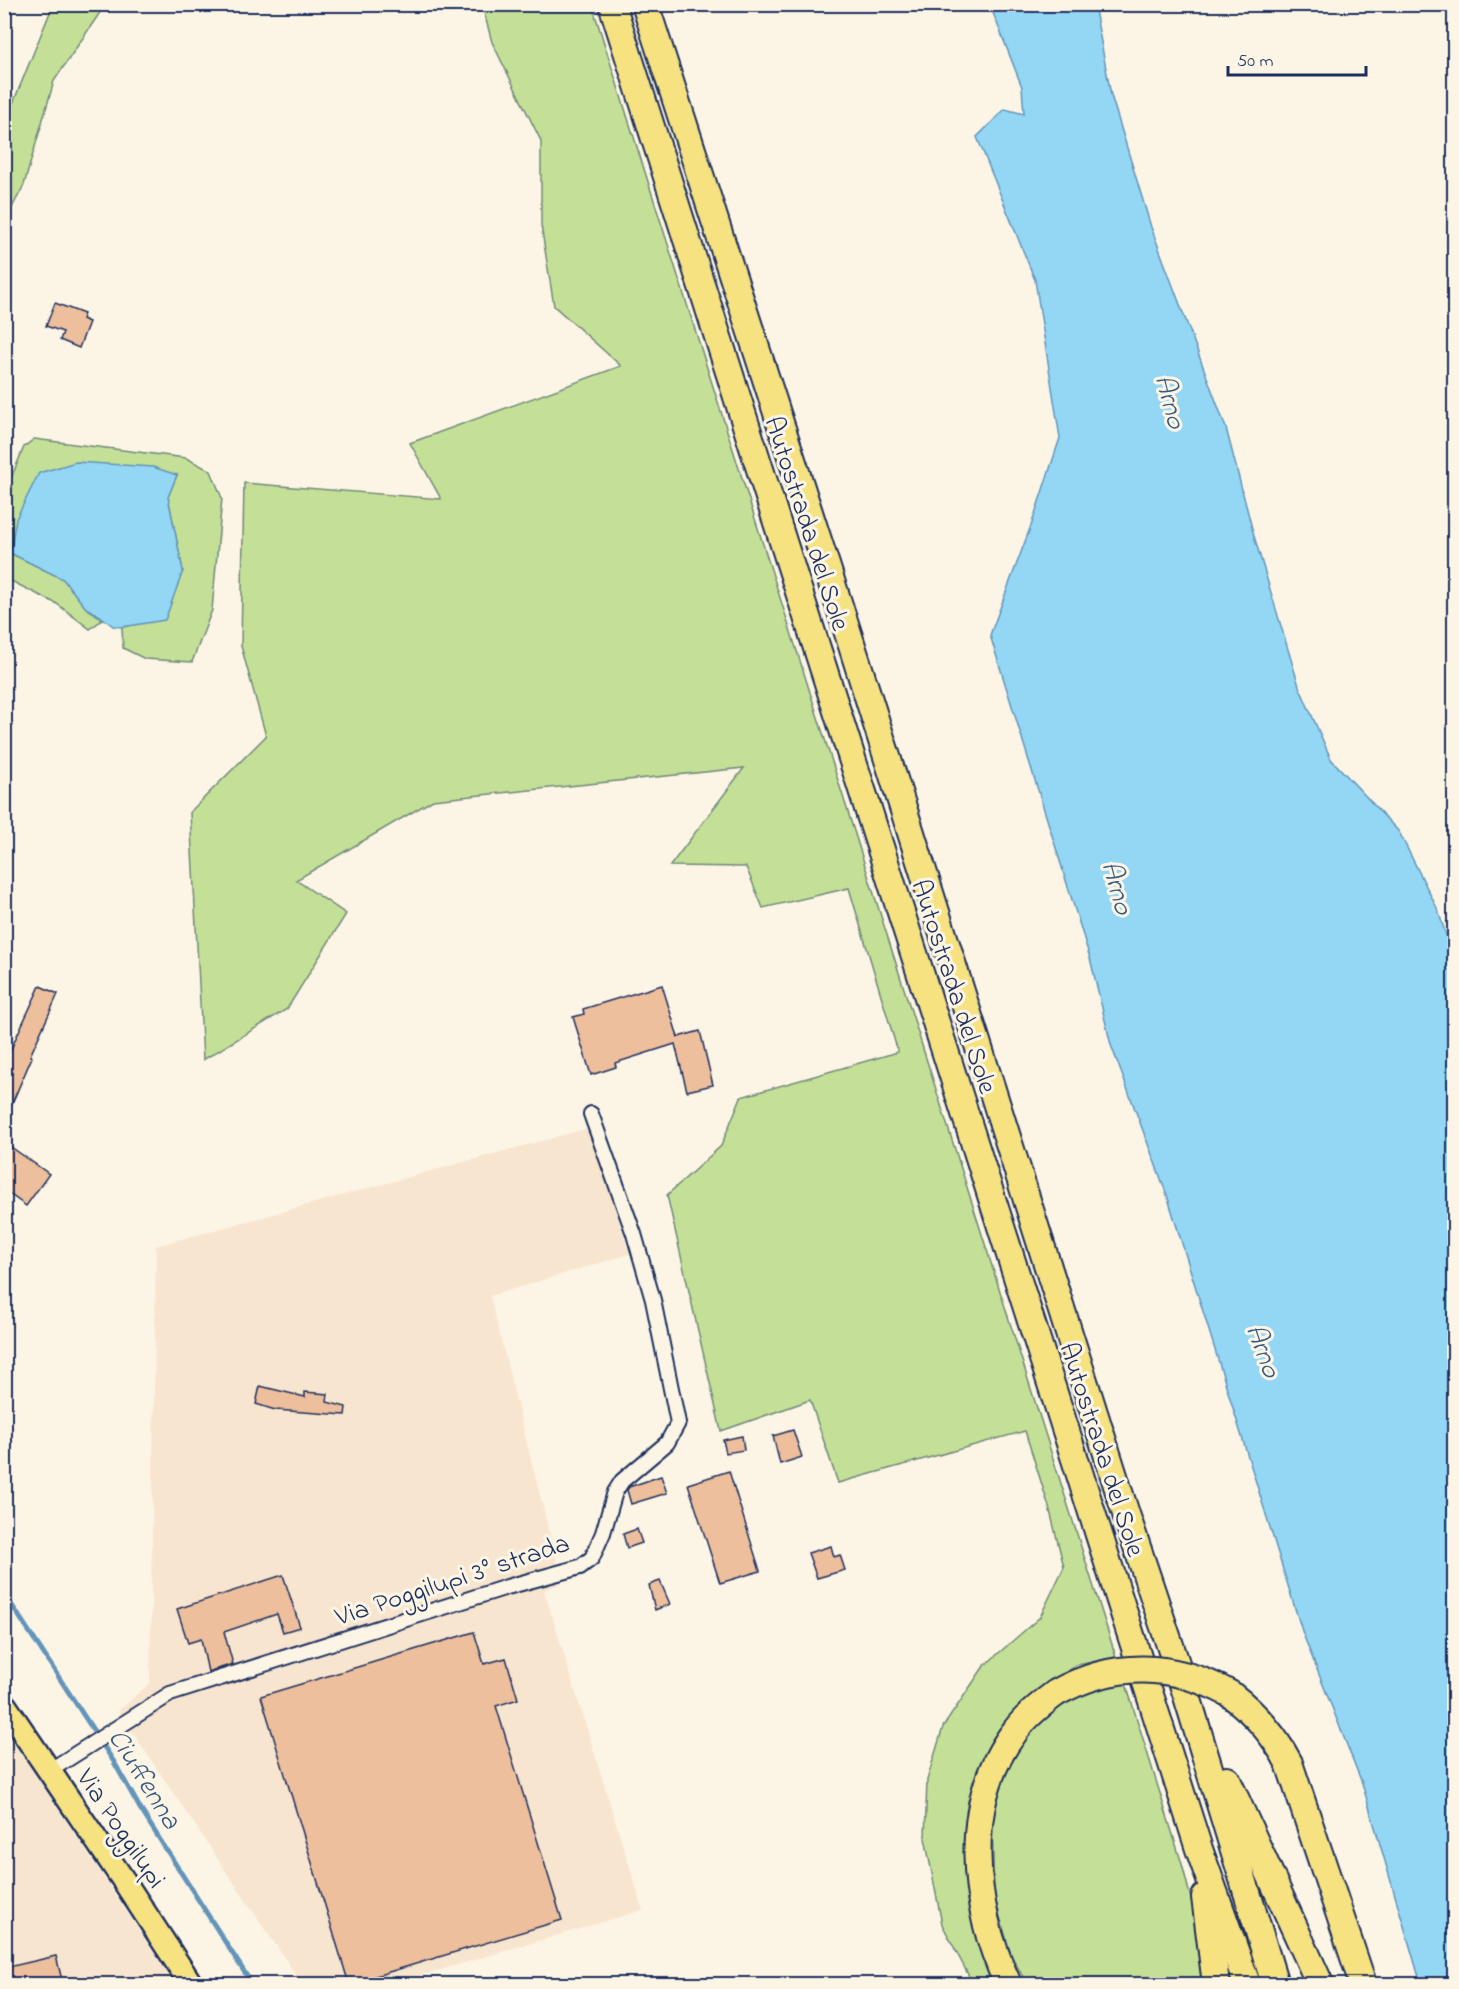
<svg xmlns="http://www.w3.org/2000/svg" width="1459" height="1989" font-family="'Indie Flower',sans-serif">
	<style>
		.built { fill: #f8e5cf }
		.green { fill: #c4e097; stroke: #70887a; stroke-width: 1.5 }
		.water { fill: #93d7f5; stroke: #6394b9; stroke-width: 1.5 }
		.lines { fill: none; stroke-linecap: round; stroke-linejoin: round }
		.stream { stroke: #6394b9; stroke-width: 5 }
		.building { fill: #eebf9d; stroke: #1b2f5e; stroke-width: 1.5 }
		.street-casing { stroke: #1b2f5e; stroke-width: 18 }
		.primary-casing { stroke: #1b2f5e; stroke-width: 27 }
		.highway-casing { stroke: #1b2f5e; stroke-width: 30 }
		.street { stroke: #fcf5e5; stroke-width: 14 }
		.primary { stroke: #f7e281; stroke-width: 22 }
		.highway { stroke: #f7e281; stroke-width: 26 }
		.highway-bridge-casing { stroke: #1b2f5e; stroke-width: 30; stroke-linecap: butt }
		.highway-bridge { stroke: #f7e281; stroke-width: 26 }
		.labels { text-anchor: middle; stroke-width: 6; stroke-linejoin: round; paint-order: stroke }
		.street-label { font-size: 27px; fill: #1b2f5e; stroke: #fcf5e5 }
		.water-label { font-size: 28px; font-style: italic; fill: #395984; stroke: #fcf5e5 }
	</style>
	<rect width="100%" height="100%" fill="#fcf5e5"/>
	<filter id="ink" filterUnits="userSpaceOnUse"><feTurbulence type="fractalNoise" baseFrequency=".0167" numOctaves="2"/><feDisplacementMap in="SourceGraphic" scale="12" xChannelSelector="R" yChannelSelector="G"/><feConvolveMatrix kernelMatrix="1 2 1 2 8 2 1 2 1" color-interpolation-filters="sRGB"/></filter>
	<g filter="url(#ink)">
		<g class="built">
			<path d="M589,1128L630,1254L490,1296L562,1583L544,1590L643,1910L393,1984H302L118,1711L150,1683L156,1246Z"/>
			<path d="M5,1729L175,1984H5Z"/>
		</g>
		<g class="green">
			<path d="M53,5H105L54,81L24,185L5,221V123Z"/>
			<path d="M482,5H592L1116,1657L1077,1665L1032,1696L995,1738L976,1778L968,1829L1001,1984H973L942,1924L925,1838L927,1780L943,1727L984,1666L1040,1617L1064,1567L1049,1507L1025,1431L838,1483L810,1400L721,1431L667,1195L721,1146L741,1097L898,1052L849,888L763,908L746,867L670,866L744,768L433,800L296,880L346,914L287,1009L203,1060L190,812L266,736L241,646L244,483L441,499L410,443L621,366L554,306L541,225V141L492,42Z"/>
			<path d="M34,439L186,458L211,471L222,498L212,610L192,662L145,659L123,648L122,627L137,624L183,571L168,497L177,475L10,553L63,579L86,608L103,619L90,629L57,604L5,578L4,495L24,447Z"/>
			<path d="M1125,1681L1182,1864L1206,1958L1209,1984H1027L1011,1955L994,1896L992,1814L1003,1772L1022,1742L1053,1710L1085,1690Z"/>
		</g>
		<g class="water">
			<path d="M990,5H1094L1111,95L1151,227L1226,428L1254,536L1299,686L1331,759L1399,832L1438,910L1454,960V1984H1421L1362,1783L1303,1634L1167,1195L1111,1045L1090,958L990,635L1032,523L1060,438L1035,280L977,137L1005,109L1024,114L1022,87Z"/>
			<path d="M76,462L153,467L177,475L168,497L183,571L165,620L122,627L113,626L100,616L86,608L63,579L10,553L16,519L39,473Z"/>
		</g>
		<g class="lines">
			<path class="stream" d="M4,1593L114,1762L141,1810L252,1984"/>
		</g>
		<g class="building">
			<path d="M55,303L84,314L82,319L89,322L79,348L60,340L63,332L46,326Z"/>
			<path d="M662,985L678,1037L700,1031L713,1085L687,1091L675,1044L615,1063L616,1067L591,1075L573,1017L584,1014L583,1009Z"/>
			<path d="M40,986L58,994L30,1056L32,1057L4,1122V1067L14,1042Z"/>
			<path d="M4,1142L49,1174L26,1206L4,1190Z"/>
			<path d="M260,1386L305,1397V1392L328,1394L327,1402L346,1407L345,1415L275,1410L256,1404Z"/>
			<path d="M793,1430L802,1457L780,1464L773,1436Z"/>
			<path d="M742,1436L744,1450L726,1453L723,1440Z"/>
			<path d="M729,1471L760,1571L720,1583L688,1484Z"/>
			<path d="M661,1476L667,1493L631,1504L627,1490L629,1487Z"/>
			<path d="M637,1529L642,1543L627,1548L623,1534Z"/>
			<path d="M831,1546L834,1557L840,1555L845,1570L817,1578L808,1553Z"/>
			<path d="M283,1575L300,1627L283,1632L277,1614L224,1632L233,1664L208,1672L201,1639L188,1643L177,1609Z"/>
			<path d="M660,1581L670,1604L655,1610L649,1585Z"/>
			<path d="M474,1632L484,1664L506,1658L518,1699L496,1706L562,1920L349,1984L261,1696Z"/>
			<path d="M56,1956L63,1984H4V1968Z"/>
		</g>
		<g class="lines">
			<defs>
				<path id="street" d="M49,1771L170,1694L507,1587L580,1567L592,1558L603,1533L615,1492L622,1481L667,1443L678,1423L653,1300L634,1234L591,1114"/>
				<path id="primary" d="M4,1704L124,1881L191,1984"/>
				<g id="highway">
					<path d="M612,4L1199,1849L1247,1984"/>
					<path d="M645,4L847,630L1126,1514L1186,1693L1275,1984"/>
					<path d="M1230,1694C1255,1713 1274,1734 1289,1763L1363,1984"/>
					<path d="M1227,1780L1320,1984"/>
					<path d="M1205,1897L1216,1984"/>
					<path d="M1008,1984C972,1907 960,1802 1016,1730C1027,1715 1041,1704 1056,1693"/>
				</g>
			</defs>
			<use href="#street" class="street-casing"/>
			<use href="#primary" class="primary-casing"/>
			<use href="#highway" class="highway-casing"/>
			<use href="#street" class="street"/>
			<use href="#primary" class="primary"/>
			<use href="#highway" class="highway"/>
			<defs>
				<path id="highway-bridge" d="M1056,1693C1113,1661 1173,1662 1230,1694"/>
			</defs>
			<use href="#highway-bridge" class="highway-bridge-casing"/>
			<use href="#highway-bridge" class="highway-bridge"/>
		</g>
	</g>
	<g class="labels">
		<g class="street-label">
			<text transform="translate(808 523) rotate(72)" y="9">Autostrada del Sole</text>
			<text transform="translate(955 986) rotate(72)" y="9">Autostrada del Sole</text>
			<text transform="translate(1103 1449) rotate(72)" y="9">Autostrada del Sole</text>
			<text transform="translate(452 1579) rotate(-18)" y="9">Via Poggilupi 3° strada</text>
			<text transform="translate(122 1828) rotate(56)" y="9">Via Poggilupi</text>
		</g>
		<g class="water-label">
			<text transform="translate(1172 401) rotate(75)" y="10">Arno</text>
			<text transform="translate(1119 887) rotate(74)" y="10">Arno</text>
			<text transform="translate(1265 1350) rotate(70)" y="10">Arno</text>
			<text transform="translate(146 1778) rotate(58)" y="10">Ciuffenna</text>
		</g>
	</g>
	<rect width="1459" height="1989" fill="none" stroke="#fcf5e5" stroke-width="24"/>
	<rect x="12" y="12" width="1435" height="1965" fill="none" stroke="#1b2f5e" stroke-width="2" filter="url(#ink)"/>
	<path d="M1228 66v9h138v-9" fill="none" stroke="#1b2f5e" stroke-width="3"/>
	<text x="1237" y="66" font-size="18" fill="#1b2f5e" stroke="#fcf5e5" stroke-width="4.5" paint-order="stroke">50 m</text>
</svg>
